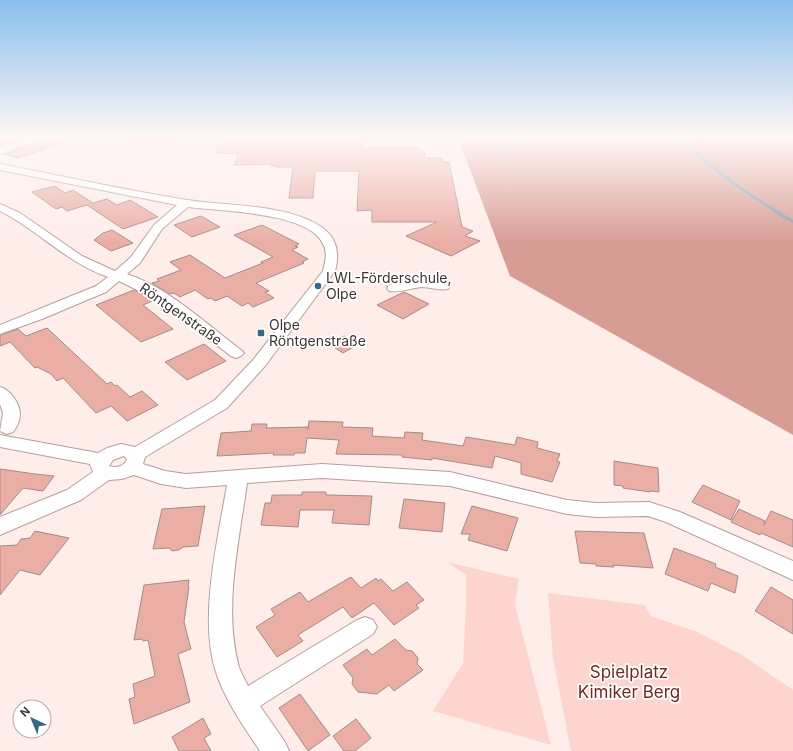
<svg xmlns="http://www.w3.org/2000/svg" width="793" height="751" font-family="Inter,sans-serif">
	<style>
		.green { fill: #fed4ce }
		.forest { fill: #d79d94 }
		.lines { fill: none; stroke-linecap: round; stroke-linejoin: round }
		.stream { fill: #7fa3b8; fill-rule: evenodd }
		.building { fill: #eaaea5; stroke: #a18d8a }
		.street-casing { stroke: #b49f9c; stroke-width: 2 }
		.street { fill: #fff; fill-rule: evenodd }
		.poi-dot { fill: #356986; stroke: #fff; stroke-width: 1.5 }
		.labels { text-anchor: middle; stroke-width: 3.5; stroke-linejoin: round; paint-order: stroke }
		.poi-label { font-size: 14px; fill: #3c3432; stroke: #fff; text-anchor: start }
		.street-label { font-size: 14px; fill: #3c3432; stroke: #fff }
		.near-park-label { font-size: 17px; fill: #702923; stroke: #fff }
	</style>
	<rect width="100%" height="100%" fill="#ffedea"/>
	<g class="green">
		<path d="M116,138H174L167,149L138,152L124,150V147L128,142L114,140Z"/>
		<path d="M447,562L519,579L515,605L551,745L433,711L463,663L466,606V575Z"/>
		<path d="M548,593L644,605L651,616L697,632L742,655L793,690V751H571L553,658Z"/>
	</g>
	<path class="forest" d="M458,138H793V435L510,276Z"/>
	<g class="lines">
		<g class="stream">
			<path d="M568,138H574L556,143L554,142Z"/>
			<path d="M680,138H683C715,172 754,196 793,220V223C783,219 773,211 764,205C734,186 704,165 680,138Z"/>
			<path d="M530,141H531V143L513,146L499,154L496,153L511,144Z"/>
		</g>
	</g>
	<g class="building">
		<path d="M0,138H23L0,146Z"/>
		<path d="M43,138H67L68,141L18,158L5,154L41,141Z"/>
		<path d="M222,138H363L362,148L420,147V151H424L425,158H442L443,162H449L462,227L473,231L465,236L480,241L451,256L406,236L437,222H372V210L357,211L359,171H315L313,198H289L293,167H276L277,166H271L272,164L234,165L239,154L215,153Z"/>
		<path d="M55,186L65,193L73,190L93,203L107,199L117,205L130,200L158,217L123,229L87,205L67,211L62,207L56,209L32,192Z"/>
		<path d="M201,216L220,227L192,237L174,225Z"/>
		<path d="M262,225L299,244L295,246L298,247L292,250L308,259L302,262L304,263L256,283L269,291L265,292L274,298L253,307L248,303L242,306L227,296L215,301L211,298L208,299L195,290L180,297L174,293L170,294L152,283L159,281L157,279L181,270L170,262L190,255L225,278L263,263L261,262L273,257L234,235Z"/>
		<path d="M112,230L133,243L111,251L94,240L103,233Z"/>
		<path d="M134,290L155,300L143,305L173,329L141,342L96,305Z"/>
		<path d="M404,292L429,304L403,319L377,305Z"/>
		<path d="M47,328L107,384L111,382L115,386L117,385L130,397L142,391L158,405L127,421L111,406L96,413L63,378L57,381L51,374L37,367L35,368L10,342L0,346V335L18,329L26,336Z"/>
		<path d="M344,336L359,344L343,353L329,344Z"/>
		<path d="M204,344L226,361L187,380L165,362Z"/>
		<path d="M309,421L343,422L342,427L373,428L372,436L404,438L405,432L423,433L422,440L463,446L466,437L515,445L517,437L538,442L537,448L560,454L557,461L560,462L552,482L521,474V463L495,456L492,468L432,458V460L402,457V455L336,454L339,440L307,438L305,453H294V455H273L274,453L217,456L221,433L251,431L252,424H267L266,428L308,427V429Z"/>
		<path d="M614,461L658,468L659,492L650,491V492L623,488V486L614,485Z"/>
		<path d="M0,469L35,474L54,476L43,491L23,488L0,515Z"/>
		<path d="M703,485L740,501L731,520L692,502Z"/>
		<path d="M302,492H326V495L372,496L369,525L332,523L334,510H300L298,527L261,525L265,503H271L272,495H302Z"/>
		<path d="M404,499L445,503L442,532L399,528Z"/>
		<path d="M205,506L198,546L183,547L179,550L172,551L169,548L153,549L162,509Z"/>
		<path d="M472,506L518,518L507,551L468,540L470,534H461Z"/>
		<path d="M739,509L765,521L764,525L771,511L793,520V547L761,533L760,535L731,522Z"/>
		<path d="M35,531L69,538L40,575L20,570L0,595V546L17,545L21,539L30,538Z"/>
		<path d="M575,531L644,533L653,568L613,565L614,567L596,566V564L580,563Z"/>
		<path d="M674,548L716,564L715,567L738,576L735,593L711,583L708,591L665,574Z"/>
		<path d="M351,577L361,588L376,578L378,581L381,579L393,591L407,582L424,600L416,605L419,608L394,625L374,603L352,618L343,607L298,635L303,641L277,657L256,627L275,615L271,609L300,592L308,602Z"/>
		<path d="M189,580L188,587H189L184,622L191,649L178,654L190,702L134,724L129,699L135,697L133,684L155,676L148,640L143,641L142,639L134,640L144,585Z"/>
		<path d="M771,587L793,600V634L755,611Z"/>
		<path d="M395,639L406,650L412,651L418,658L417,664L423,670L394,691L389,685L377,694L358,692L352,684L353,678L343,665L367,649L372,655Z"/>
		<path d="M300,694L330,735L308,751L279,708Z"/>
		<path d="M203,718L211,734L204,738L211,751H179L172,737Z"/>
		<path d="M356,719L371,738L355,751H344L333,736Z"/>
	</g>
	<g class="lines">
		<defs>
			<g id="street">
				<path d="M28,138H42L41,140L0,154V148Z"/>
				<path d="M0,164C62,176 125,190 187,200C227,206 286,204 320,226C337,237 340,253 335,271L265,366L227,408L145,457L143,464L165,471L186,474L322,464L450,472L567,500L596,503L649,502L680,512L793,561V580L666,522L648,516L596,517L567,514L450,486L322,478L247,483C239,542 223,609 239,667C241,673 245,680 248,686L357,620L365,617L373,620L377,627L373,634L260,706L285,742L289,751H260C244,727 223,697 215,669C199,615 218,539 227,485L186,488L161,484L134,475L122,479L109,480L81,500L0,535V517L67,490L93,472L90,464L0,447V435L98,453L107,448L121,444L135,447L215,400L253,360L323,271C325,262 328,252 323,244C309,212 219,211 188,207L162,229L140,263L127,274C167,287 208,325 241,350L244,353L241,356L236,358L231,356L157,300L119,281L106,292L42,319L0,334V325L96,286L108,277C67,263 38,230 0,211V204L20,213L82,256L115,271L131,257L154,225L177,205L0,170ZM124,456L127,459C124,467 116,468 109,466L113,460Z"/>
				<path d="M423,279L448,283L450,286L448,289C439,291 431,287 422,287C411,288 400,293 389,291L387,288L389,285Z"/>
				<path d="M0,387C10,389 20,404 20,414C20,421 17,427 13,432L7,434L0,431L3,413L0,404Z"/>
			</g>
		</defs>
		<use href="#street" class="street-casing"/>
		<use href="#street" class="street"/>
	</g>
	<linearGradient id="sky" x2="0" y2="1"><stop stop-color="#89c0ec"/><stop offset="0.57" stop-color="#fff7f6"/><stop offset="1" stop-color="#fff7f6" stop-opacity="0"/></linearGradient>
	<rect width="793" height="243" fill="url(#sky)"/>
	<g class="poi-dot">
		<circle cx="318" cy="286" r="4"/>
		<rect x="257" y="329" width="8" height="8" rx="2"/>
	</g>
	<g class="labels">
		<g class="poi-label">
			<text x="326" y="283">LWL-Förderschule,<tspan x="326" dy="16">Olpe</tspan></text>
			<text x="269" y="330">Olpe<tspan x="269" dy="16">Röntgenstraße</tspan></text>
		</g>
		<g class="street-label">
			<text transform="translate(181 314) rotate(35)" y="5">Röntgenstraße</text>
		</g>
		<g class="near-park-label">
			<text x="629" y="678">Spielplatz<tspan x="629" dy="20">Kimiker Berg</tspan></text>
		</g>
	</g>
	<g transform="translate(32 719) rotate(316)"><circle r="19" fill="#ffffff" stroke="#b1aead"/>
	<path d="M0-3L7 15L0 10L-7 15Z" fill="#356986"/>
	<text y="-6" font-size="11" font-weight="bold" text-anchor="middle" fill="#3c3432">N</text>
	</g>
</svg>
